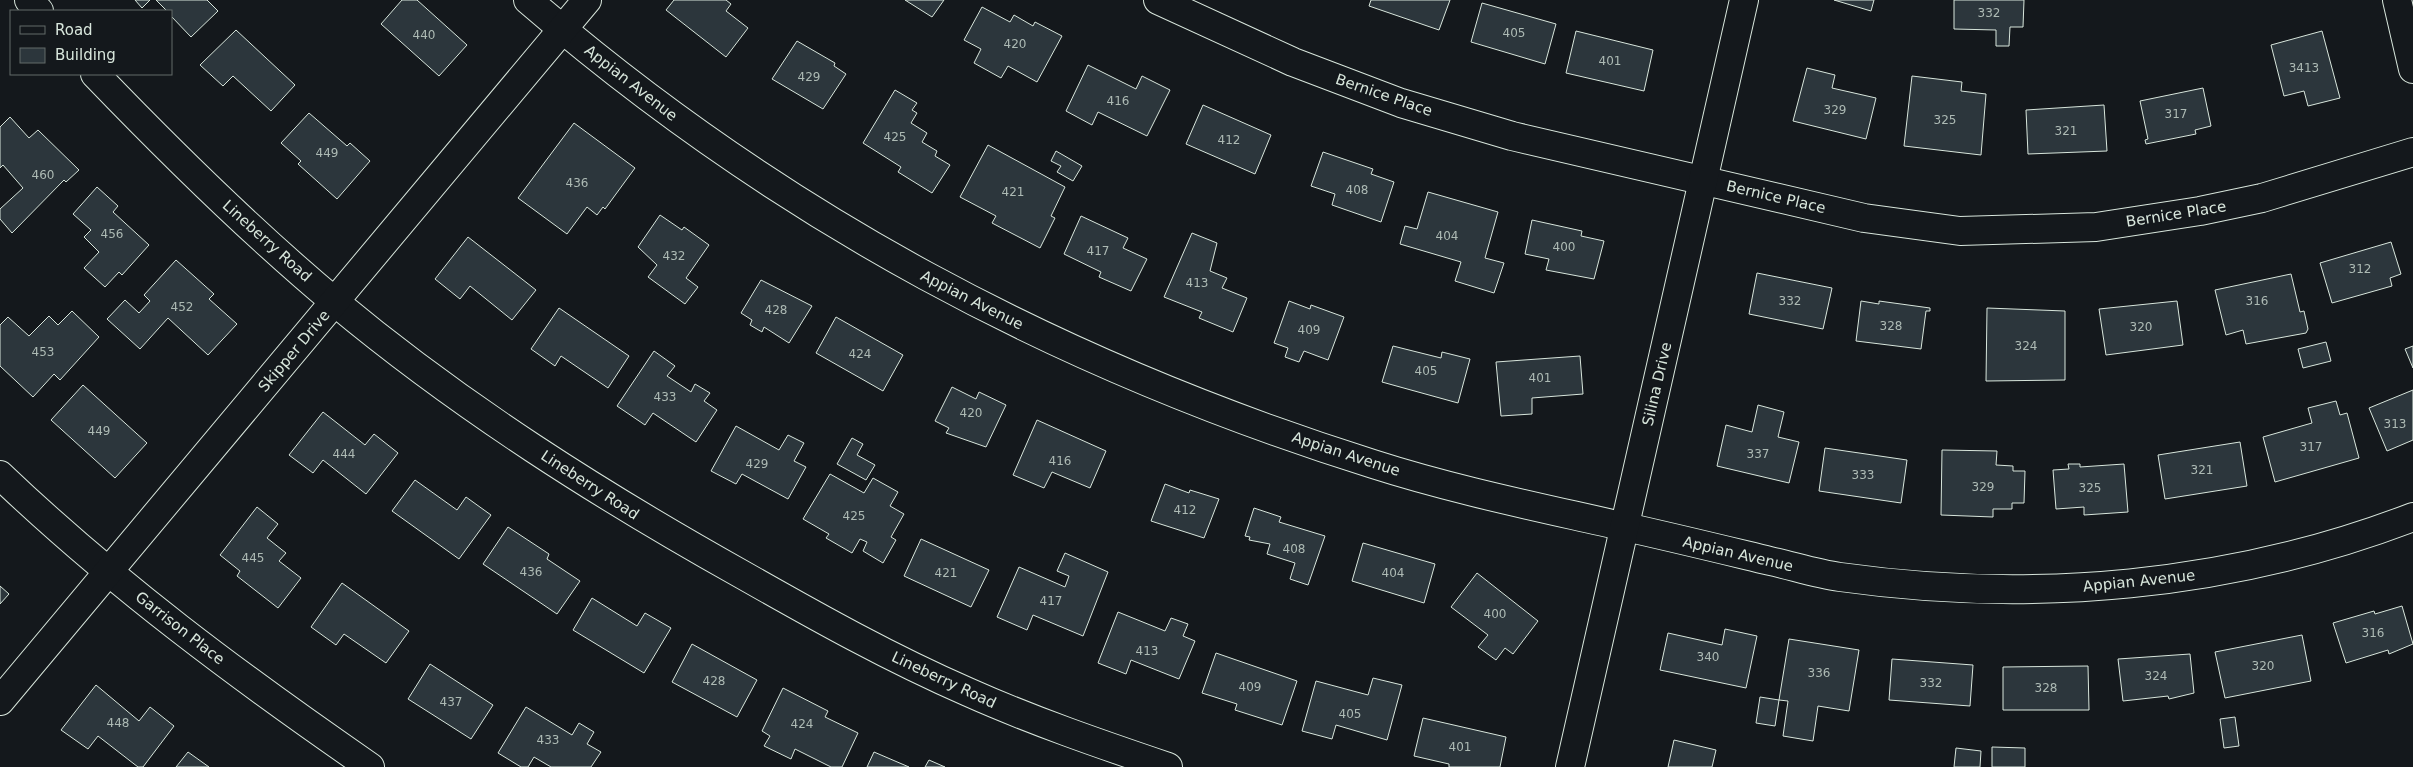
<svg xmlns="http://www.w3.org/2000/svg" width="2413" height="767" font-family="'DejaVu Sans',sans-serif">
	<style>
		.building { fill: #2c363c; stroke: #d8e6dc }
		.lines { fill: none; stroke-linecap: round; stroke-linejoin: round }
		.street-casing { stroke: #d8e6dc; stroke-width: 30 }
		.secondary-casing { stroke: #d8e6dc; stroke-width: 30 }
		.street { stroke: #14181c; stroke-width: 28 }
		.secondary { stroke: #14181c; stroke-width: 28 }
		.labels { text-anchor: middle; stroke-width: 4; stroke-linejoin: round; paint-order: stroke }
		.number-label { font-size: 12px; fill: #adbab4 }
		.street-label { font-size: 15px; fill: #d8e6dc; stroke: #14181c }
	</style>
	<rect width="100%" height="100%" fill="#14181c"/>
	<g class="building">
		<path d="M135,0H150L142,8Z"/>
		<path d="M156,0H207L218,11L191,37L171,16V11H167Z"/>
		<path d="M402,0H417L467,45L439,76L381,24Z"/>
		<path d="M674,0H726L731,4L726,11L748,28L726,57L666,10Z"/>
		<path d="M905,0H944L932,17Z"/>
		<path d="M1371,0H1450L1439,30L1369,6Z"/>
		<path d="M1834,0H1874L1871,11Z"/>
		<path d="M1954,0H2024L2023,27H2010L2009,46H1996V30L1954,29Z"/>
		<path d="M1482,3L1556,24L1545,64L1471,42Z"/>
		<path d="M982,7L1010,22L1014,15L1033,26L1035,22L1062,36L1037,82L1008,66L1001,78L974,63L981,49L964,40Z"/>
		<path d="M236,30L295,85L271,111L233,76L223,86L200,65Z"/>
		<path d="M1576,31L1653,50L1644,91L1566,73Z"/>
		<path d="M2322,31L2340,98L2308,106L2304,91L2284,96L2271,45Z"/>
		<path d="M797,41L835,63L834,66L846,74L823,109L772,79Z"/>
		<path d="M1088,65L1136,89L1142,76L1170,90L1147,136L1098,112L1092,125L1066,111Z"/>
		<path d="M1807,68L1835,75L1832,88L1876,98L1866,139L1793,121Z"/>
		<path d="M1912,76L1962,82L1961,91L1986,94L1981,155L1904,146Z"/>
		<path d="M2203,88L2211,126L2195,130L2196,134L2146,144L2145,140L2148,139L2140,101Z"/>
		<path d="M895,90L917,103L912,110L917,113L911,123L927,133L922,142L937,151L935,156L950,165L932,193L898,172L901,167L863,143Z"/>
		<path d="M1203,105L1271,135L1255,174L1186,144Z"/>
		<path d="M2104,105L2107,151L2028,154L2026,110Z"/>
		<path d="M309,113L347,146L350,143L370,161L337,199L298,164L301,161L281,143Z"/>
		<path d="M10,117L29,138L38,130L79,170L66,182L64,180L12,233L0,219V209L23,188L3,165L0,168V127Z"/>
		<path d="M574,123L635,168L605,209L603,207L597,215L587,207L567,234L518,198Z"/>
		<path d="M988,145L1065,187L1051,216L1055,218L1040,248L992,223L996,216L960,197Z"/>
		<path d="M1056,151L1082,166L1073,181L1057,172L1061,166L1051,161Z"/>
		<path d="M1323,152L1373,169L1371,174L1394,182L1381,222L1332,205L1335,194L1311,186Z"/>
		<path d="M97,187L118,206L113,212L149,245L122,275L119,272L105,287L84,268L99,252L84,237L91,230L73,214Z"/>
		<path d="M1428,192L1498,212L1485,258L1504,263L1494,293L1455,281L1461,262L1400,244L1405,226L1417,229Z"/>
		<path d="M660,215L682,230L684,227L709,245L686,278L698,287L685,304L648,277L657,265L638,247Z"/>
		<path d="M1081,216L1128,238L1123,248L1147,259L1131,291L1099,277L1101,272L1064,254Z"/>
		<path d="M1532,220L1582,231L1581,236L1604,241L1594,279L1546,270L1549,259L1525,254Z"/>
		<path d="M1192,233L1217,243L1210,271L1227,278L1222,288L1247,298L1233,332L1199,318L1202,312L1164,297Z"/>
		<path d="M468,237L536,290L512,320L470,286L460,299L435,279Z"/>
		<path d="M2391,242L2401,274L2390,278L2392,286L2332,303L2320,263Z"/>
		<path d="M176,260L214,294L209,299L237,324L208,355L168,318L140,349L107,319L125,300L139,313L150,301L144,295Z"/>
		<path d="M1757,273L1832,288L1823,329L1749,314Z"/>
		<path d="M2291,274L2300,312L2304,311L2308,329L2306,333L2246,344L2243,330L2226,335L2215,290Z"/>
		<path d="M761,280L812,306L789,343L764,327L762,332L750,325L752,320L741,313Z"/>
		<path d="M1289,301L1310,309L1311,305L1344,317L1328,360L1304,351L1299,362L1285,357L1288,348L1274,343Z"/>
		<path d="M1861,301L1879,304V301L1930,308V311H1926L1921,349L1856,341Z"/>
		<path d="M2177,301L2183,345L2106,355L2099,309Z"/>
		<path d="M559,308L629,356L608,388L561,356L555,366L531,349Z"/>
		<path d="M1987,308L2065,311V380L1986,381Z"/>
		<path d="M72,311L99,337L60,380L54,374L33,397L0,366V325L8,317L29,336L49,316L58,325Z"/>
		<path d="M836,317L903,355L883,391L816,353Z"/>
		<path d="M2326,342L2331,361L2303,368L2298,349Z"/>
		<path d="M1393,346L1441,358L1442,352L1470,359L1458,403L1382,382Z"/>
		<path d="M2413,346V368L2405,349Z"/>
		<path d="M654,351L675,366L667,376L691,392L695,384L710,393L704,401L717,410L696,442L653,413L645,425L617,406Z"/>
		<path d="M1580,356L1583,394L1532,398V414L1501,416L1496,362Z"/>
		<path d="M83,385L147,443L115,478L51,420Z"/>
		<path d="M952,387L976,399L979,392L1006,405L986,447L946,433L949,428L935,421Z"/>
		<path d="M2413,390V440L2387,451L2369,408Z"/>
		<path d="M2336,401L2340,415L2347,413L2359,458L2275,482L2263,437L2312,423L2308,408Z"/>
		<path d="M1758,405L1784,412L1778,437L1799,442L1789,483L1717,466L1726,425L1752,432Z"/>
		<path d="M323,412L365,445L374,434L398,453L366,494L323,460L313,473L289,455Z"/>
		<path d="M1037,420L1106,451L1090,488L1052,472L1044,488L1013,475Z"/>
		<path d="M736,426L779,450L788,435L804,443L794,461L806,467L788,499L742,474L736,484L711,471Z"/>
		<path d="M852,438L863,444L857,455L875,465L866,480L837,464Z"/>
		<path d="M2240,442L2247,486L2165,499L2158,455Z"/>
		<path d="M1825,448L1907,460L1901,503L1819,491Z"/>
		<path d="M1942,450L1997,451L1996,465L2013,466V471H2025L2024,503H2012V509H1993V517L1941,515Z"/>
		<path d="M2068,464H2080V467L2124,464L2128,512L2084,515V507L2056,509L2053,470L2069,469Z"/>
		<path d="M830,474L864,493L873,478L898,492L890,506L904,514L891,537L896,540L883,563L863,551L867,542L860,539L852,553L826,538L829,534L803,519Z"/>
		<path d="M415,480L457,510L466,497L491,515L459,559L392,511Z"/>
		<path d="M1165,484L1189,493L1190,490L1219,499L1204,538L1151,521Z"/>
		<path d="M257,507L278,524L267,538L286,553L279,561L301,578L278,608L237,576L240,571L220,555Z"/>
		<path d="M1254,508L1281,517L1279,522L1325,536L1308,585L1290,579L1295,563L1267,554L1270,544L1249,540L1250,537L1245,536Z"/>
		<path d="M508,527L549,554L547,559L580,581L557,614L483,564Z"/>
		<path d="M921,539L989,570L971,607L904,576Z"/>
		<path d="M1363,543L1435,564L1424,603L1352,581Z"/>
		<path d="M1065,553L1108,572L1083,636L1033,615L1027,630L997,617L1019,567L1065,587L1069,576L1057,571Z"/>
		<path d="M1477,573L1538,621L1513,654L1505,648L1496,660L1478,647L1488,635L1451,607Z"/>
		<path d="M342,583L409,631L386,663L344,634L336,645L311,627Z"/>
		<path d="M0,586L9,594L0,604Z"/>
		<path d="M592,598L637,626L645,613L671,628L644,673L573,630Z"/>
		<path d="M2402,606L2413,644L2389,654L2388,650L2346,663L2333,623L2374,611L2375,614Z"/>
		<path d="M1118,612L1165,631L1171,618L1188,624L1183,636L1195,641L1179,679L1131,660L1126,674L1098,663Z"/>
		<path d="M1725,629L1757,636L1746,688L1660,670L1668,633L1722,645Z"/>
		<path d="M2302,635L2311,681L2225,698L2215,652Z"/>
		<path d="M1789,639L1859,650L1849,711L1818,706L1813,741L1783,736L1788,701L1779,700L1775,726L1756,723L1760,697L1779,700Z"/>
		<path d="M692,644L757,680L737,717L672,682Z"/>
		<path d="M1216,653L1297,681L1282,725L1235,710L1237,704L1202,693Z"/>
		<path d="M2190,654L2194,693L2169,699L2168,696L2123,701L2118,659Z"/>
		<path d="M1892,659L1973,665L1970,706L1889,700Z"/>
		<path d="M430,664L493,705L471,739L408,699Z"/>
		<path d="M2088,666L2089,710H2003V667Z"/>
		<path d="M1373,678L1402,685L1387,740L1336,725L1332,739L1302,731L1316,681L1368,695Z"/>
		<path d="M96,685L139,721L150,707L174,726L143,767H138L98,736L88,749L61,730Z"/>
		<path d="M783,688L828,711L825,717L858,733L842,767H831L795,749L791,759L764,746L770,736L762,731Z"/>
		<path d="M526,707L572,735L579,723L594,732L587,744L601,752L591,767H551L534,757L528,767H521L498,753Z"/>
		<path d="M2235,717L2239,746L2224,748L2220,719Z"/>
		<path d="M1423,718L1506,737L1500,767H1449V764L1414,756Z"/>
		<path d="M1674,740L1716,750L1712,767H1668Z"/>
		<path d="M1992,747L2025,748V767H1992Z"/>
		<path d="M1956,748L1981,751L1980,767H1954Z"/>
		<path d="M188,752L209,767H176Z"/>
		<path d="M874,752L909,767H867Z"/>
		<path d="M929,760L945,767H925Z"/>
	</g>
	<g class="lines">
		<defs>
			<g id="street">
				<path d="M29,0L39,11"/>
				<path d="M528,0C778,216 1058,365 1373,464C1454,490 1538,507 1621,526C1671,537 1720,549 1770,561C1793,566 1817,574 1840,577C2032,604 2231,587 2413,517"/>
				<path d="M1158,0L1293,62L1401,103L1512,136L1864,218L1960,231L2096,227L2200,211L2262,198L2413,152"/>
				<path d="M2397,0L2413,69"/>
				<path d="M95,74C171,153 250,231 335,302C461,407 600,495 743,575C817,617 890,658 968,692C1033,721 1100,744 1168,767"/>
				<path d="M0,475C114,584 241,678 370,767"/>
				<path d="M0,701L587,0"/>
			</g>
			<path id="secondary" d="M1570,767L1744,0"/>
		</defs>
		<use href="#street" class="street-casing"/>
		<use href="#secondary" class="secondary-casing"/>
		<use href="#street" class="street"/>
		<use href="#secondary" class="secondary"/>
	</g>
	<g class="labels">
		<g class="number-label">
			<text x="1989" y="17">332</text>
			<text x="1514" y="37">405</text>
			<text x="424" y="39">440</text>
			<text x="1015" y="48">420</text>
			<text x="1610" y="65">401</text>
			<text x="2304" y="72">3413</text>
			<text x="809" y="81">429</text>
			<text x="1118" y="105">416</text>
			<text x="1835" y="114">329</text>
			<text x="2176" y="118">317</text>
			<text x="1945" y="124">325</text>
			<text x="2066" y="135">321</text>
			<text x="895" y="141">425</text>
			<text x="1229" y="144">412</text>
			<text x="327" y="157">449</text>
			<text x="43" y="179">460</text>
			<text x="577" y="187">436</text>
			<text x="1357" y="194">408</text>
			<text x="1013" y="196">421</text>
			<text x="112" y="238">456</text>
			<text x="1447" y="240">404</text>
			<text x="1564" y="251">400</text>
			<text x="1098" y="255">417</text>
			<text x="674" y="260">432</text>
			<text x="2360" y="273">312</text>
			<text x="1197" y="287">413</text>
			<text x="1790" y="305">332</text>
			<text x="2257" y="305">316</text>
			<text x="182" y="311">452</text>
			<text x="776" y="314">428</text>
			<text x="1891" y="330">328</text>
			<text x="2141" y="331">320</text>
			<text x="1309" y="334">409</text>
			<text x="2026" y="350">324</text>
			<text x="43" y="356">453</text>
			<text x="860" y="358">424</text>
			<text x="1426" y="375">405</text>
			<text x="1540" y="382">401</text>
			<text x="665" y="401">433</text>
			<text x="971" y="417">420</text>
			<text x="2395" y="428">313</text>
			<text x="99" y="435">449</text>
			<text x="2311" y="451">317</text>
			<text x="344" y="458">444</text>
			<text x="1758" y="458">337</text>
			<text x="1060" y="465">416</text>
			<text x="757" y="468">429</text>
			<text x="2202" y="474">321</text>
			<text x="1863" y="479">333</text>
			<text x="1983" y="491">329</text>
			<text x="2090" y="492">325</text>
			<text x="1185" y="514">412</text>
			<text x="854" y="520">425</text>
			<text x="1294" y="553">408</text>
			<text x="253" y="562">445</text>
			<text x="531" y="576">436</text>
			<text x="946" y="577">421</text>
			<text x="1393" y="577">404</text>
			<text x="1051" y="605">417</text>
			<text x="1495" y="618">400</text>
			<text x="2373" y="637">316</text>
			<text x="1147" y="655">413</text>
			<text x="1708" y="661">340</text>
			<text x="2263" y="670">320</text>
			<text x="1819" y="677">336</text>
			<text x="2156" y="680">324</text>
			<text x="714" y="685">428</text>
			<text x="1931" y="687">332</text>
			<text x="1250" y="691">409</text>
			<text x="2046" y="692">328</text>
			<text x="451" y="706">437</text>
			<text x="1350" y="718">405</text>
			<text x="118" y="727">448</text>
			<text x="802" y="728">424</text>
			<text x="548" y="744">433</text>
			<text x="1460" y="751">401</text>
		</g>
		<g class="street-label">
			<text transform="translate(631 83) rotate(38)" y="5">Appian Avenue</text>
			<text transform="translate(1384 95) rotate(19)" y="5">Bernice Place</text>
			<text transform="translate(1776 197) rotate(13)" y="5">Bernice Place</text>
			<text transform="translate(2176 214) rotate(-9)" y="5">Bernice Place</text>
			<text transform="translate(267 241) rotate(42)" y="5">Lineberry Road</text>
			<text transform="translate(972 300) rotate(27)" y="5">Appian Avenue</text>
			<text transform="translate(294 351) rotate(-50)" y="5">Skipper Drive</text>
			<text transform="translate(1657 384) rotate(-77)" y="5">Silina Drive</text>
			<text transform="translate(1346 454) rotate(18)" y="5">Appian Avenue</text>
			<text transform="translate(590 485) rotate(33)" y="5">Lineberry Road</text>
			<text transform="translate(1738 554) rotate(13)" y="5">Appian Avenue</text>
			<text transform="translate(2139 581) rotate(-6)" y="5">Appian Avenue</text>
			<text transform="translate(180 628) rotate(38)" y="5">Garrison Place</text>
			<text transform="translate(944 680) rotate(25)" y="5">Lineberry Road</text>
		</g>
	</g>
	<rect x="10" y="10" width="162" height="65" fill="#14181c" stroke="#626a69"/>
	<rect x="20" y="26" width="25" height="8" fill="#14181c" stroke="#626a69"/>
	<text x="55" y="35" font-size="15" fill="#d8e6dc">Road</text>
	<rect x="20" y="48" width="25" height="15" fill="#2c363c" stroke="#626a69"/>
	<text x="55" y="60" font-size="15" fill="#d8e6dc">Building</text>
</svg>
